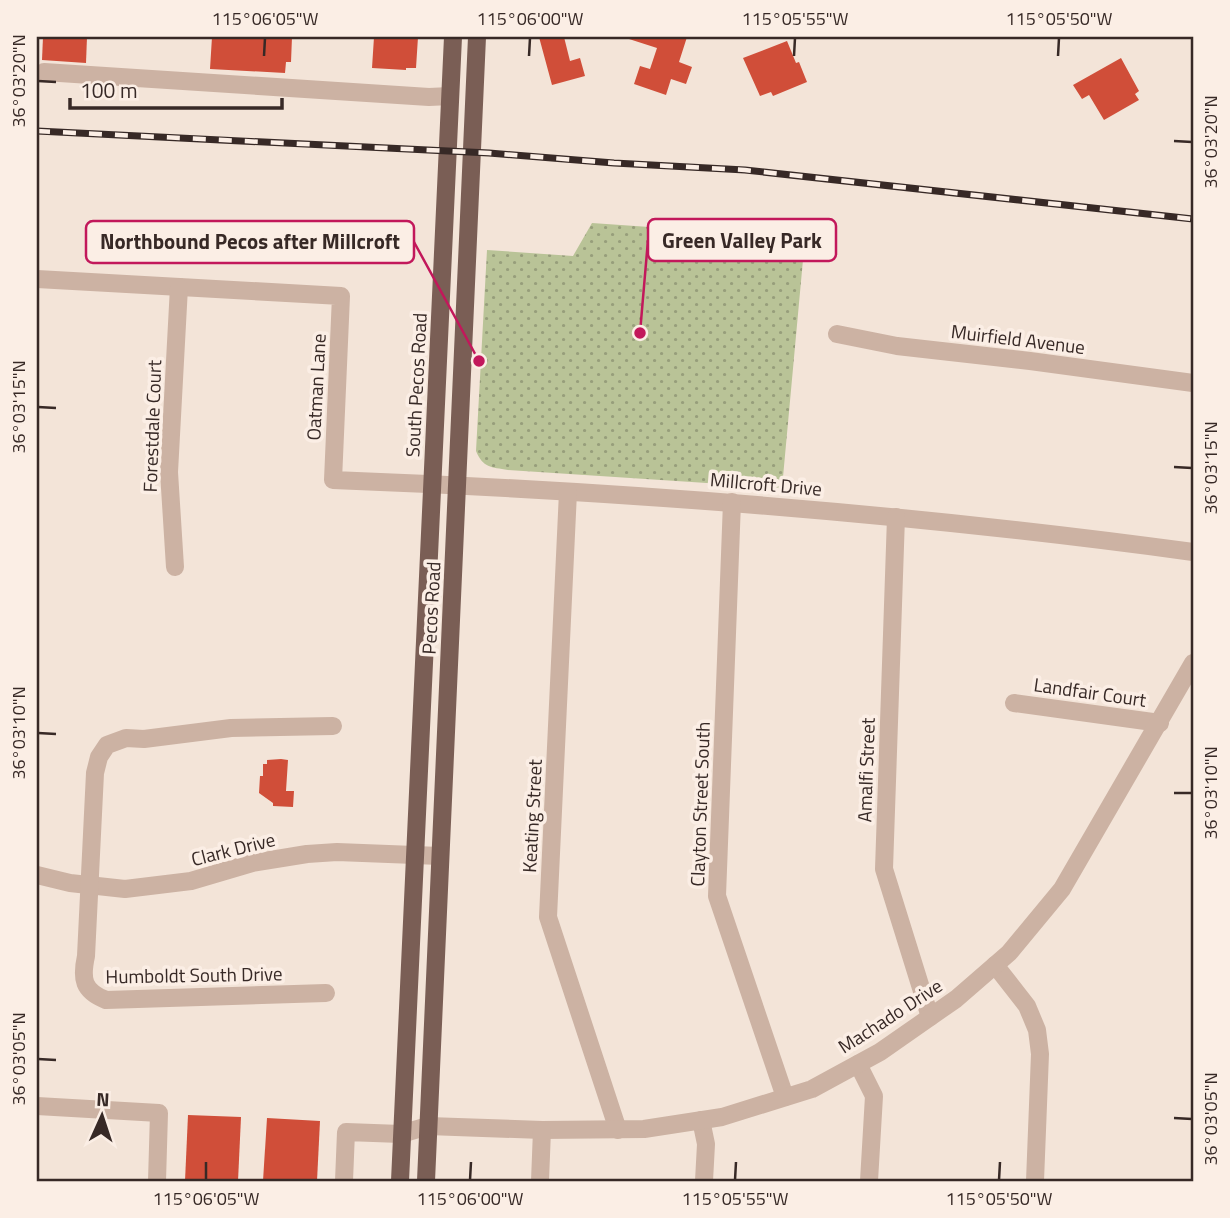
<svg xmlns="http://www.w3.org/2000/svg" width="1230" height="1218" font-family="'Titillium Web',sans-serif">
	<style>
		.park { fill: url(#park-dots) }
		.building { fill: #d04e39 }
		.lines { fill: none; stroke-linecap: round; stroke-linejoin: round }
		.minor { stroke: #ccb2a3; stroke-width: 18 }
		.major { stroke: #7a5e55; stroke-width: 18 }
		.rail-casing { stroke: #372926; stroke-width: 7 }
		.rail { stroke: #fbeee5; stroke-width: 4.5; stroke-dasharray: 13; stroke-linecap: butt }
		.ticks { fill: none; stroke: #372926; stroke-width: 2.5 }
		.labels { text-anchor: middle; stroke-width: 7; stroke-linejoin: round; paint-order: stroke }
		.street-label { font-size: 19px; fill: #372926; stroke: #fbeee5 }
		.leader { fill: none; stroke: #c2185b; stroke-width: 2.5 }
		.callout-dot { fill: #c2185b; stroke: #fbeee5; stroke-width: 2.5 }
		.callout { fill: #fbeee5; stroke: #c2185b; stroke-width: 2.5 }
		.callout-label { font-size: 21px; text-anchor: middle; font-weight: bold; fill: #372926 }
		.neatline { fill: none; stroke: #372926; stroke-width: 2.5 }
		.ticks-label { font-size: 18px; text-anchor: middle; fill: #372926 }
	</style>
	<defs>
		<pattern id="park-dots" width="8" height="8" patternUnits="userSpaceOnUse" patternTransform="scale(1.75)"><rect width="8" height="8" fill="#b9c397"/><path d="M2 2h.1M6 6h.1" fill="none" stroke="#979e7b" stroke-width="1.8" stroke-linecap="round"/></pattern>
	</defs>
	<rect width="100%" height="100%" fill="#f3e4d8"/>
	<path class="park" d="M592,223L805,238L782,488L508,470C491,467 483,468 476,451L487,250L573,256Z"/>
	<g class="building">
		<path d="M43,37H87L86,63L42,60Z"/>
		<path d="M212,37H292L291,62H286L285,73L210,69Z"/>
		<path d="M374,37H418L416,68H406V70L372,68Z"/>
		<path d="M539,37H564L570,61L580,58L585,76L552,85Z"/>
		<path d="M630,37H687L679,62L692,67L686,84L671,79L666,95L634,84L640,66L650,69L657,48L629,39Z"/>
		<path d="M787,41L796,63L799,62L807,82L773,96L771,92L760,96L743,58Z"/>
		<path d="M1121,58L1139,91L1135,94L1139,100L1104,120L1089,95L1082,99L1073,85Z"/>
		<path d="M281,759L288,760L286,791H294L293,807L273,806V803L259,793L260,776H263V764H267V760Z"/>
		<path d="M188,1115L241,1117L238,1181H185Z"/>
		<path d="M267,1118L320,1121L317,1181H263Z"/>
	</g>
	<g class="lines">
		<g class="minor">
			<path d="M44,72L429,97L450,96"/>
			<path d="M37,279L341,296L333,480C621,491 907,513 1193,552"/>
			<path d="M837,334L897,346L1030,361L1193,383"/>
			<path d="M568,492L548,917L618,1130"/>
			<path d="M732,502L717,896L785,1097"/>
			<path d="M896,517L884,869L930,1017"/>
			<path d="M175,567L169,472L179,287"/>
			<path d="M1014,703L1160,723"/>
			<path d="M37,875L70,883L125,889L191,881L252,863L307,854L337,852L440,856"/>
			<path d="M995,965L1027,1006L1037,1030L1040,1054L1035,1181"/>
			<path d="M326,993L106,1000C83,991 81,979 86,956L95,773L99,757L107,745L126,738L144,739L231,728L333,726"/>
			<path d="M858,1064L874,1096L869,1181"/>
			<path d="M37,1106L159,1113L157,1181"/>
			<path d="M701,1120L706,1144L704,1181"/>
			<path d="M344,1181L346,1132L401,1134L428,1126L542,1130L644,1129L722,1117L812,1089L880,1052L956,999L1009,953L1062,889L1193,663"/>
			<path d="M540,1181L542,1130"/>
		</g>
		<g class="major">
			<path d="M400,1181L453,37"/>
			<path d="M426,1181L477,37"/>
		</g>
		<defs>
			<path id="rail" d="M37,131L489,153L614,163L745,170L1193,219"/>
		</defs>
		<use href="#rail" class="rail-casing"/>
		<use href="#rail" class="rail"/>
	</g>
	<path class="ticks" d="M264,56L265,38M529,56L530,38M794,56L795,38M1058,56L1059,38M38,81L56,82M1174,141L1192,142M38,407L56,408M1174,467L1192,468M38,733L56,734M1174,793H1192M38,1059L56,1060M1174,1118L1192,1119M206,1180V1162M470,1180L471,1162M735,1180L736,1162M999,1180L1000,1162"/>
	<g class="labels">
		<g class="street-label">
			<text transform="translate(1018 339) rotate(7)" y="7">Muirfield Avenue</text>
			<text transform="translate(416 385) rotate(-87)" y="7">South Pecos Road</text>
			<text transform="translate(316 387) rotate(-87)" y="7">Oatman Lane</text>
			<text transform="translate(152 426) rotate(-88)" y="7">Forestdale Court</text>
			<text transform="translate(766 484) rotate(5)" y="7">Millcroft Drive</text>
			<text transform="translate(431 608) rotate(-87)" y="7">Pecos Road</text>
			<text transform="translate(1090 692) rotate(8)" y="7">Landfair Court</text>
			<text transform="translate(866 770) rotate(-88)" y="7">Amalfi Street</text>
			<text transform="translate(700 804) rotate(-88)" y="7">Clayton Street South</text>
			<text transform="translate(532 816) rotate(-87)" y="7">Keating Street</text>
			<text transform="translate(233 849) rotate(-14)" y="7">Clark Drive</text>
			<text transform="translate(194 975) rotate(-1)" y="7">Humboldt South Drive</text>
			<text transform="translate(890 1016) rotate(-33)" y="7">Machado Drive</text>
		</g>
	</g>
	<path class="leader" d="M640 333L648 240M479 361L414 242"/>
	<g class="callout-dot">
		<circle cx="640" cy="333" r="7"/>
		<circle cx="479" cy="361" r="7"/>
	</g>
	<g class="callout">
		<rect x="648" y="219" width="188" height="42" rx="7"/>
		<rect x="86" y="221" width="328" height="42" rx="7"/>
	</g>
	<g class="callout-label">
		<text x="742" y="248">Green Valley Park</text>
		<text x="250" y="249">Northbound Pecos after Millcroft</text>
	</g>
	<rect width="1230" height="1218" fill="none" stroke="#fbeee5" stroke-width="77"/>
	<g transform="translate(102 1116) rotate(3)" stroke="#fbeee5" stroke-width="5" paint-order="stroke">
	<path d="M0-5L12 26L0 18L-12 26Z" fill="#372926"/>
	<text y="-10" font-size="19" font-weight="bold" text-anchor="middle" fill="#372926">N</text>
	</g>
	<path d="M70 98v10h212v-10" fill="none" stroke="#372926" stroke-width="3.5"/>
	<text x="80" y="98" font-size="21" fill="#372926" stroke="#fbeee5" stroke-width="5" paint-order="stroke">100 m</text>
	<rect x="38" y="38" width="1154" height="1142" class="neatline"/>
	<g class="ticks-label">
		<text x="265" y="25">115°06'05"W</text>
		<text x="530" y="25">115°06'00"W</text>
		<text x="795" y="25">115°05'55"W</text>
		<text x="1059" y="25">115°05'50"W</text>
		<text transform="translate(19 81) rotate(-90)" y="6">36°03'20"N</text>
		<text transform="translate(1211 142) rotate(-90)" y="6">36°03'20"N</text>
		<text transform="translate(19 407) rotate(-90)" y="6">36°03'15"N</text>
		<text transform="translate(1211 468) rotate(-90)" y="6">36°03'15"N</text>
		<text transform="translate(19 733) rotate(-90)" y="6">36°03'10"N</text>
		<text transform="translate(1211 793) rotate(-90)" y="6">36°03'10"N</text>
		<text transform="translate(19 1059) rotate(-90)" y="6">36°03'05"N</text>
		<text transform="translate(1211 1119) rotate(-90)" y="6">36°03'05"N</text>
		<text x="206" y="1205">115°06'05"W</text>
		<text x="470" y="1205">115°06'00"W</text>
		<text x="735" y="1205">115°05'55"W</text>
		<text x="999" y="1205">115°05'50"W</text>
	</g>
</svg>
